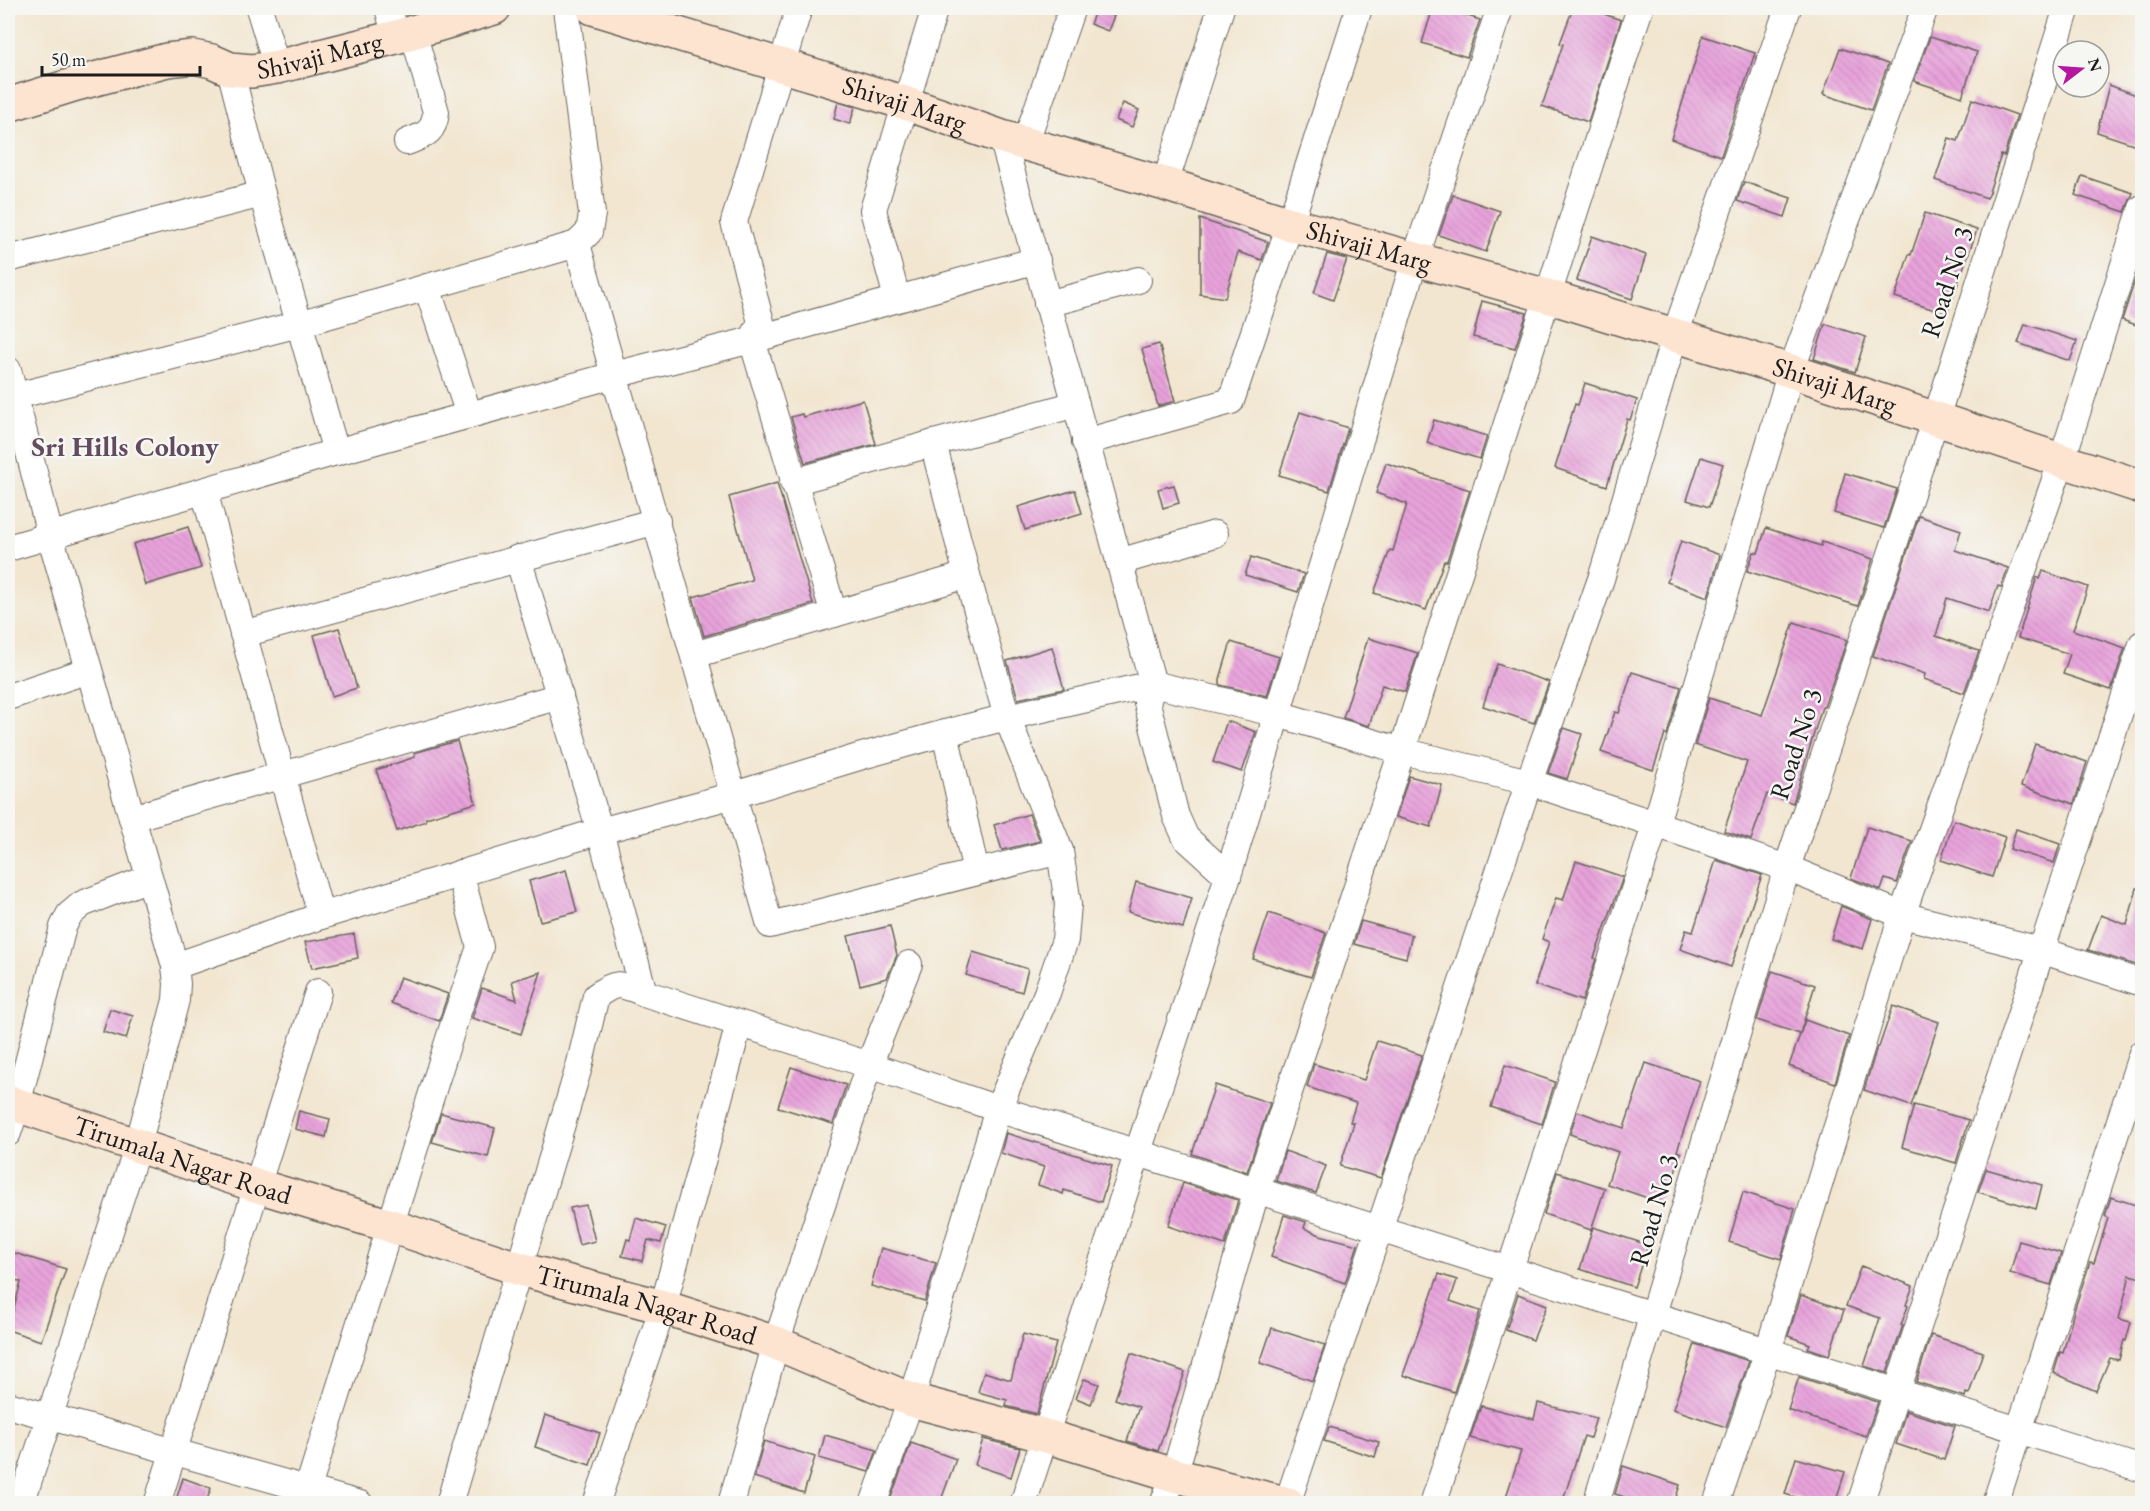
<svg xmlns="http://www.w3.org/2000/svg" width="2150" height="1511" font-family="'EB Garamond',serif">
	<style>
		.building { fill: url(#building-back-hatch) }
		.lines { fill: none; stroke-linecap: round; stroke-linejoin: round }
		.street-casing { stroke: #67635b; stroke-width: 28 }
		.secondary-casing { stroke: #67635b; stroke-width: 36 }
		.street { stroke: #fff; stroke-width: 26 }
		.secondary { stroke: #fde4d1; stroke-width: 33 }
		.labels { text-anchor: middle; stroke-width: 5; stroke-linejoin: round; paint-order: stroke }
		.street-label { font-size: 27px; fill: #1c1c1c; stroke: #f6f6f2 }
		.neighbourhood-label { font-size: 28px; font-weight: bold; fill: #634b5f; stroke: #f6f6f2 }
	</style>
	<defs>
		<pattern id="building-back-hatch" width="6" height="6" patternUnits="userSpaceOnUse" patternTransform="scale(1.5)"><rect width="6" height="6" fill="#e8a3db"/><path d="M-1 5l2 2M0 0l6 6M5-1l2 2" fill="none" stroke="#c68cbb"/></pattern>
	</defs>
	<rect width="100%" height="100%" fill="#f6f6f2"/>
	<filter id="ink" filterUnits="userSpaceOnUse"><feTurbulence type="fractalNoise" baseFrequency=".0167" numOctaves="2"/><feDisplacementMap in="SourceGraphic" scale="12" xChannelSelector="R" yChannelSelector="G"/><feConvolveMatrix kernelMatrix="1 2 1 2 8 2 1 2 1" color-interpolation-filters="sRGB"/></filter>
	<filter id="wash" filterUnits="userSpaceOnUse"><feTurbulence type="fractalNoise" baseFrequency=".008" numOctaves="4" result="noise"/><feDisplacementMap in="SourceGraphic" scale="24" xChannelSelector="R" yChannelSelector="G"/><feGaussianBlur stdDeviation="1.35" result="paint"/><feColorMatrix in="noise" values="0 0 0 0 0 0 0 0 0 0 0 0 0 0 0 0 0 1.4 0 .05"/><feComposite in="paint" operator="in"/></filter>
	<g filter="url(#wash)">
		<rect width="100%" height="100%" fill="#f2e6d0"/>
		<g id="blocks">
			<g class="building">
				<path d="M1433,8H1443L1480,20L1467,57L1422,43Z"/>
				<path d="M1573,8H1587L1621,20L1588,122L1542,106L1563,44L1560,43Z"/>
				<path d="M1096,9L1114,16L1108,31L1090,24Z"/>
				<path d="M1703,36L1755,53L1721,156L1671,139Z"/>
				<path d="M1930,37L1977,52L1962,97L1914,81Z"/>
				<path d="M1840,48L1888,64L1871,110L1823,94Z"/>
				<path d="M2109,85L2142,97V147L2097,132Z"/>
				<path d="M1972,99L2017,115L2004,156L2001,155L1987,198L1935,180L1949,138L1958,141Z"/>
				<path d="M838,102L855,107L850,124L834,119Z"/>
				<path d="M1123,103L1139,110L1132,127L1116,120Z"/>
				<path d="M2082,176L2133,193L2125,212L2075,195Z"/>
				<path d="M1744,182L1791,198L1785,217L1737,201Z"/>
				<path d="M1453,195L1500,211L1486,252L1439,235Z"/>
				<path d="M1925,213L1977,230L1947,314L1895,297L1909,254L1911,255Z"/>
				<path d="M1200,219L1268,242L1262,260L1238,252L1225,298L1200,294Z"/>
				<path d="M1592,236L1646,255L1632,299L1577,280Z"/>
				<path d="M1327,254L1347,259L1333,300L1314,293Z"/>
				<path d="M2138,271L2142,273V327L2122,320Z"/>
				<path d="M1482,301L1527,313L1515,348L1473,337Z"/>
				<path d="M1825,324L1866,337L1855,372L1814,359Z"/>
				<path d="M2025,324L2077,341L2070,361L2018,343Z"/>
				<path d="M1159,344L1175,401L1158,406L1142,349Z"/>
				<path d="M1585,383L1637,400L1630,420L1627,419L1607,486L1555,468L1575,404L1578,405Z"/>
				<path d="M863,400L876,444L805,463L791,417L802,414L803,417Z"/>
				<path d="M1300,412L1348,428L1329,491L1279,475Z"/>
				<path d="M1434,420L1487,436L1480,459L1427,443Z"/>
				<path d="M1701,457L1723,464L1709,507L1687,500Z"/>
				<path d="M1386,463L1470,490L1447,561H1444L1426,610L1374,593L1390,550L1393,551L1407,504L1376,493Z"/>
				<path d="M1845,473L1897,489L1884,528L1834,513Z"/>
				<path d="M777,483L813,604L704,636L693,597L752,580L729,497Z"/>
				<path d="M1174,485L1179,503L1163,508L1158,489Z"/>
				<path d="M1075,490L1082,513L1025,530L1018,507Z"/>
				<path d="M1919,516L1961,530L1955,550L2008,568L2001,587L1998,586L1989,612L1947,598L1936,636L1979,651L1964,693L1924,679L1925,674L1873,656Z"/>
				<path d="M188,527L201,568L145,585L133,544Z"/>
				<path d="M1766,528L1821,546L1822,542L1873,559L1858,606L1747,571L1754,552L1758,553Z"/>
				<path d="M1681,541L1720,555L1708,597L1667,582Z"/>
				<path d="M1251,557L1304,574L1298,592L1245,575Z"/>
				<path d="M2043,571L2088,587L2073,630L2125,648L2111,690L2063,674L2070,654L2018,638L2037,577L2040,579Z"/>
				<path d="M1794,622L1847,640L1824,707H1822L1793,803L1767,794L1751,840L1724,831L1747,762L1695,745L1709,698L1762,715Z"/>
				<path d="M339,628L357,688L332,696L314,635Z"/>
				<path d="M1368,638L1418,653L1405,692L1382,685L1369,726L1343,718Z"/>
				<path d="M1231,642L1279,657L1267,696L1220,685V679Z"/>
				<path d="M1052,647L1064,689L1018,699L1007,661Z"/>
				<path d="M1497,664L1549,682L1534,723L1483,706Z"/>
				<path d="M1632,672L1681,687L1667,735L1665,734L1653,770L1601,752L1615,712L1619,713Z"/>
				<path d="M1227,721L1256,732L1242,772L1213,762Z"/>
				<path d="M1564,728L1582,734L1567,779L1548,773Z"/>
				<path d="M457,741L476,803L426,818V821L397,831L376,770L415,757L414,753Z"/>
				<path d="M2035,744L2087,762L2074,804L2021,786Z"/>
				<path d="M1409,776L1442,785L1431,827L1396,817Z"/>
				<path d="M1029,814L1040,841L1002,850L994,825Z"/>
				<path d="M1954,820L2005,837L1992,877L1941,860Z"/>
				<path d="M1867,827L1912,841L1897,883L1885,879L1881,890L1851,878Z"/>
				<path d="M2016,829L2060,844L2054,863L2010,849Z"/>
				<path d="M1716,860L1762,875L1731,967L1680,949L1686,930L1693,932Z"/>
				<path d="M1576,861L1623,877L1594,958L1596,959L1582,1001L1535,985L1549,942L1542,939L1556,898L1563,900Z"/>
				<path d="M566,870L577,912L540,921L529,881Z"/>
				<path d="M1136,882L1192,898L1183,928L1128,912Z"/>
				<path d="M2137,888L2142,889V967L2088,950L2101,915L2127,925Z"/>
				<path d="M1841,906L1872,919L1863,949L1831,939Z"/>
				<path d="M1269,913L1326,933L1311,977L1253,959Z"/>
				<path d="M1361,921L1412,935L1406,958L1354,944Z"/>
				<path d="M890,926L897,955L887,978L860,985L848,936Z"/>
				<path d="M354,934L358,958L312,968L305,942Z"/>
				<path d="M973,952L1028,969L1022,992L966,975Z"/>
				<path d="M1772,971L1815,985L1800,1034L1757,1020Z"/>
				<path d="M541,972L521,1034L472,1018L482,988L517,1000L512,981Z"/>
				<path d="M400,977L448,994L439,1021L391,1003Z"/>
				<path d="M1893,1006L1939,1022L1911,1106L1864,1090L1877,1047H1879Z"/>
				<path d="M110,1009L133,1016L126,1039L103,1032Z"/>
				<path d="M1805,1020L1849,1036L1835,1083L1789,1066Z"/>
				<path d="M1377,1041L1422,1055L1381,1178L1340,1166L1354,1123L1350,1122L1356,1103L1307,1087L1314,1064L1364,1080Z"/>
				<path d="M1646,1063L1700,1081L1677,1151L1681,1153L1675,1172L1669,1171L1659,1202L1607,1184L1618,1152L1570,1134L1577,1111L1624,1128Z"/>
				<path d="M1505,1065L1555,1082L1542,1124L1491,1107Z"/>
				<path d="M791,1067L846,1085L833,1124L778,1107Z"/>
				<path d="M1215,1085L1270,1103L1247,1172L1192,1154Z"/>
				<path d="M1914,1105L1969,1120L1956,1163L1902,1147Z"/>
				<path d="M299,1111L330,1119L326,1137L295,1129Z"/>
				<path d="M441,1113L495,1128L488,1157L432,1142Z"/>
				<path d="M1006,1133L1112,1166L1101,1202L1064,1190L1063,1194L1038,1185L1044,1167L1001,1153Z"/>
				<path d="M1285,1151L1326,1166L1316,1193L1276,1181Z"/>
				<path d="M1986,1169L2042,1185L2036,1209L1978,1192Z"/>
				<path d="M1557,1172L1605,1188L1591,1230L1544,1214Z"/>
				<path d="M1183,1183L1238,1200L1225,1245L1168,1226Z"/>
				<path d="M1743,1192L1795,1209L1781,1259L1729,1242Z"/>
				<path d="M2111,1197L2142,1207V1278L2130,1275L2119,1319L2131,1322L2126,1341L2124,1340L2119,1360L2110,1358L2096,1391L2054,1373L2060,1352L2063,1353L2074,1311L2090,1262L2094,1263L2108,1218L2105,1216Z"/>
				<path d="M586,1205L595,1241L579,1245L570,1208Z"/>
				<path d="M1284,1215L1306,1222L1304,1228L1320,1235L1358,1245L1345,1283L1271,1257Z"/>
				<path d="M636,1218L666,1227L661,1243L648,1240L642,1261L622,1256L627,1239L630,1240Z"/>
				<path d="M1593,1227L1648,1245L1634,1287L1580,1269Z"/>
				<path d="M2019,1241L2061,1253L2051,1285L2010,1273Z"/>
				<path d="M881,1248L936,1263L925,1301L871,1286Z"/>
				<path d="M8,1251L66,1269L41,1341L8,1330L21,1282L8,1277Z"/>
				<path d="M1861,1266L1913,1286L1906,1305L1908,1306L1901,1325H1903L1887,1373L1864,1366L1880,1318L1846,1306Z"/>
				<path d="M1439,1274L1457,1280L1450,1301L1480,1311L1454,1392L1403,1375Z"/>
				<path d="M1518,1294L1547,1305L1533,1340L1506,1330Z"/>
				<path d="M1801,1295L1844,1310L1829,1355L1808,1348L1810,1344L1788,1336Z"/>
				<path d="M1272,1328L1325,1345L1313,1381L1260,1363Z"/>
				<path d="M1023,1334L1056,1343L1037,1414L1006,1406L1007,1400L978,1392L984,1372L1011,1380Z"/>
				<path d="M1931,1335L1983,1352L1969,1394L1966,1393L1965,1397L1916,1382Z"/>
				<path d="M1695,1344L1749,1361L1726,1427L1673,1409Z"/>
				<path d="M1131,1353L1185,1372L1158,1451L1127,1441L1139,1407L1115,1399Z"/>
				<path d="M1799,1377L1878,1402L1866,1436L1788,1410Z"/>
				<path d="M1084,1379L1099,1384L1091,1404L1076,1398Z"/>
				<path d="M1538,1403L1596,1418L1590,1438L1584,1436L1562,1503H1504L1521,1451L1470,1438L1481,1406L1534,1419Z"/>
				<path d="M1906,1411L1955,1426L1944,1460L1896,1444Z"/>
				<path d="M545,1415L600,1433L590,1465L535,1447Z"/>
				<path d="M1329,1427L1379,1442L1375,1457L1324,1441Z"/>
				<path d="M825,1435L877,1450L869,1472L819,1458Z"/>
				<path d="M983,1439L1020,1448L1011,1477L975,1465Z"/>
				<path d="M764,1441L815,1457L804,1493L754,1477Z"/>
				<path d="M911,1443L956,1459L940,1503H889Z"/>
				<path d="M1796,1458L1845,1472L1835,1503H1814L1785,1494Z"/>
				<path d="M1623,1466L1680,1485L1674,1503H1644L1615,1494Z"/>
				<path d="M183,1478L211,1488L206,1503H175Z"/>
			</g>
		</g>
	</g>
	<g filter="url(#ink)">
		<use href="#blocks" fill-opacity="0" stroke="#67635b" stroke-width="1.5"/>
		<g class="lines">
			<defs>
				<g id="street">
					<path d="M259,8L277,67"/>
					<path d="M388,8L396,37"/>
					<path d="M566,8L592,214L589,232L577,244L770,925L1060,851L1007,717L967,575L933,443"/>
					<path d="M799,8L734,222L761,322L752,340L834,614"/>
					<path d="M230,69L262,194L336,452"/>
					<path d="M1002,137L1153,684L1147,703L1176,816L1186,838L1228,876"/>
					<path d="M407,142C425,135 434,133 436,112L413,32"/>
					<path d="M1025,144L1072,8"/>
					<path d="M1165,184L1221,8"/>
					<path d="M8,259L262,194"/>
					<path d="M427,287L469,415"/>
					<path d="M897,298L873,210L935,8"/>
					<path d="M1047,304L1138,280"/>
					<path d="M8,370L50,535L175,966L177,984L176,1000L138,1145L21,1504"/>
					<path d="M8,398L299,324L577,244"/>
					<path d="M1085,442L1231,401L1290,224L1359,8"/>
					<path d="M793,482L1076,404"/>
					<path d="M204,491L321,916"/>
					<path d="M8,548L336,452L614,375L752,340L1037,260"/>
					<path d="M1119,562L1215,534"/>
					<path d="M243,634L657,521"/>
					<path d="M694,655L967,575"/>
					<path d="M8,697L89,670"/>
					<path d="M945,733L976,872"/>
					<path d="M132,818L560,696"/>
					<path d="M175,966L321,916L600,831L734,795L862,756L945,733L1007,717L1153,684L1278,714L1402,751L1529,782L1787,868L1902,915L2040,950L2142,983"/>
					<path d="M644,993L869,1065L998,1109L2142,1469"/>
					<path d="M8,1133L17,1105L63,927L69,915L82,904L149,878"/>
					<path d="M8,1405L360,1504"/>
					<path d="M157,1504L318,992"/>
					<path d="M303,1504L454,1023L480,947L460,873"/>
					<path d="M449,1504L579,1067L596,996C617,980 621,984 644,993L600,831L518,558"/>
					<path d="M596,1504L663,1307L739,1024"/>
					<path d="M731,1504L776,1343L869,1065L909,964"/>
					<path d="M873,1504L911,1400L998,1109L1047,993L1065,940L1068,904L1060,851"/>
					<path d="M1023,1504L1228,876L1415,259L1500,8"/>
					<path d="M1163,1504L1174,1475L1257,1189L1402,751L1640,8"/>
					<path d="M1287,1504L1529,782L1601,579L1675,335L1788,8"/>
					<path d="M1433,1504L1656,823L1791,371L1925,8"/>
					<path d="M1596,1504L1787,868L1936,418L2067,8"/>
					<path d="M1716,1504L1768,1351L1902,915L2062,460L2142,208"/>
					<path d="M1860,1504L2142,644"/>
					<path d="M1995,1504L2142,1053"/>
				</g>
				<g id="secondary">
					<path id="s1" d="M593,8L905,103L1002,137L1165,184L1290,224L1547,296L1791,371L2142,487"/>
					<path id="s2" d="M8,105L76,84L167,60L193,57L212,61L230,69L252,71L277,67L396,37L494,8"/>
					<path id="s3" d="M8,1102L258,1186L391,1226L520,1269L663,1307L776,1343L911,1400L1046,1436L1174,1475L1288,1504"/>
				</g>
			</defs>
			<use href="#street" class="street-casing"/>
			<use href="#secondary" class="secondary-casing"/>
			<use href="#street" class="street"/>
			<use href="#secondary" class="secondary"/>
		</g>
	</g>
	<g class="labels">
		<g class="street-label">
			<text dy="9" stroke="none"><textPath href="#s2" startOffset="322">Shivaji Marg</textPath></text>
			<text dy="9" stroke="none"><textPath href="#s1" startOffset="326">Shivaji Marg</textPath></text>
			<text dy="9" stroke="none"><textPath href="#s1" startOffset="812">Shivaji Marg</textPath></text>
			<text transform="translate(1947 282) rotate(-72)" y="9">Road No 3</text>
			<text dy="9" stroke="none"><textPath href="#s1" startOffset="1298">Shivaji Marg</textPath></text>
			<text transform="translate(1796 744) rotate(-72)" y="9">Road No 3</text>
			<text dy="9" stroke="none"><textPath href="#s3" startOffset="184">Tirumala Nagar Road</textPath></text>
			<text transform="translate(1654 1210) rotate(-74)" y="9">Road No 3</text>
			<text dy="9" stroke="none"><textPath href="#s3" startOffset="670">Tirumala Nagar Road</textPath></text>
		</g>
		<g class="neighbourhood-label">
			<text x="125" y="456">Sri Hills Colony</text>
		</g>
	</g>
	<rect width="2150" height="1511" fill="none" stroke="#f6f6f2" stroke-width="30"/>
	<g transform="translate(2081 69) rotate(73)"><circle r="28" fill="#f6f6f2" stroke="#9f9f9c" stroke-width="1.5"/>
	<path d="M0-4.5L10 22L0 15L-10 22Z" fill="#b5179e"/>
	<text y="-9" font-size="16" font-weight="bold" text-anchor="middle" fill="#1c1c1c">N</text>
	</g>
	<path d="M42 66v9h158v-9" fill="none" stroke="#1c1c1c" stroke-width="3"/>
	<text x="51" y="66" font-size="18" fill="#1c1c1c" stroke="#f6f6f2" stroke-width="4.5" paint-order="stroke">50 m</text>
</svg>
